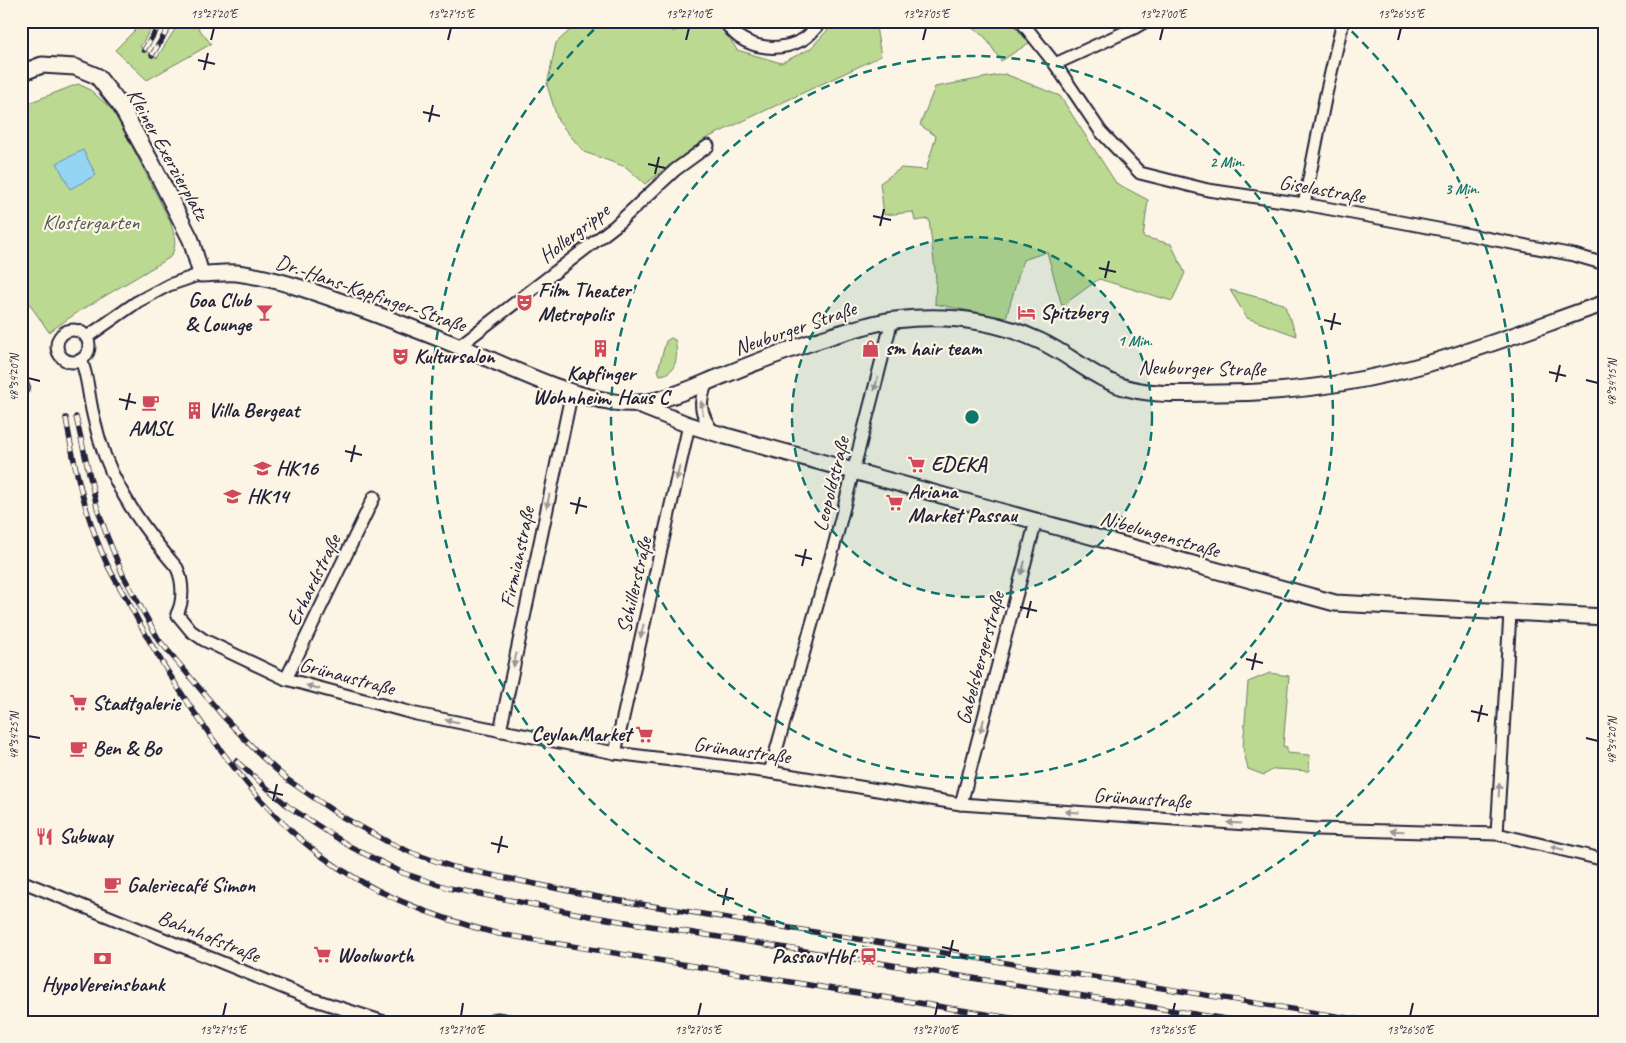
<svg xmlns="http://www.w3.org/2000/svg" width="1626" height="1043" font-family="Caveat,sans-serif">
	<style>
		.green { fill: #bbd991; stroke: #6e7e66 }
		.water { fill: #94d4f5; stroke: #668dab }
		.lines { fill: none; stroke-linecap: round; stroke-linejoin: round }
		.pedestrian-casing { stroke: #22223b; stroke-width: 12 }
		.minor-casing { stroke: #22223b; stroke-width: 15 }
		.tertiary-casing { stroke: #22223b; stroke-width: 19 }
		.pedestrian { stroke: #fcf5e5; stroke-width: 9 }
		.minor { stroke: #fcf5e5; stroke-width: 11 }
		.tertiary { stroke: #fcf5e5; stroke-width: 15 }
		.rail-casing { stroke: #22223b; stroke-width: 5.5 }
		.rail { stroke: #fcf5e5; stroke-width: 4; stroke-dasharray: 11; stroke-linecap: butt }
		.oneway { fill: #9a9698 }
		.ticks { fill: none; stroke: #22223b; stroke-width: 2 }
		.ring { fill: none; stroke: #0f766e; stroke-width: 2.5; stroke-dasharray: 9 6 }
		.labels { text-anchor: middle; stroke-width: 4.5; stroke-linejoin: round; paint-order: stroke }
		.street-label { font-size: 21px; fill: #22223b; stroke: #fcf5e5 }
		.park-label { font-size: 21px; fill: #505955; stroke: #fcf5e5 }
		.poi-label { font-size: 21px; font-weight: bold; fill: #22223b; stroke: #fcf5e5; text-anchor: start }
		.centre { fill: #0f766e; stroke: #fcf5e5; stroke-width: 2.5 }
		.ring-label { font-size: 15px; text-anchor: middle; font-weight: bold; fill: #0f766e; stroke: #fcf5e5; stroke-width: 4.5; stroke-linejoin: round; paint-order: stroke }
		.neatline { fill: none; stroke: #22223b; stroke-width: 2 }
		.ticks-label { font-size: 12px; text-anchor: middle; fill: #22223b }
	</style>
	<rect width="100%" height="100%" fill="#fcf5e5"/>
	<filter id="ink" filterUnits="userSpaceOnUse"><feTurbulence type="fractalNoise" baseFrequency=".02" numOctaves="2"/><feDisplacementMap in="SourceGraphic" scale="10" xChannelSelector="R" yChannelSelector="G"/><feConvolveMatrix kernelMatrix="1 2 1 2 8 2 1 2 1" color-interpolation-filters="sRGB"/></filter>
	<g filter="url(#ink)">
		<g class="green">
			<path d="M144,21H156L140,47L157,58L180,21H193L211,44L147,80L115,50Z"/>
			<path d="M580,21H666L673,32L698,21H719L737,50L781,63L810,49L836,21H881L876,27L881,56L705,139L645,184L626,167L584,152L558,121L547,85L556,43Z"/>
			<path d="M962,21H1010L1029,43L1001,61L985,37Z"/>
			<path d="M1005,74L1060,96L1116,183L1148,200L1143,237L1171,244L1185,273L1172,301L1099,279L1062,306L1047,252L1023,260L1006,318L935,304L936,279L929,219L915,221L913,212L884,215L880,183L901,168L926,170L936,136L920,125L935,87Z"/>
			<path d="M78,84L89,89L114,111L170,221C174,233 179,247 169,258L78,312L49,332L21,292V106Z"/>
			<path d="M1230,290L1284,304L1297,336L1247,318Z"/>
			<path d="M671,338L675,340C678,353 678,374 660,375L658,370L666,341Z"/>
			<path d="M1270,673L1289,676L1283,746L1287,747V753L1310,755L1309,771L1274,769L1264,775L1248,769L1243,748L1248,682Z"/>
		</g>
		<path class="water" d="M83,150L96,175L70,189L57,163Z"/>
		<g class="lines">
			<defs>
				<path id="pedestrian" d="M21,380L25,388"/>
				<g id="minor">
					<path d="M725,21C740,48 776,54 802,40C809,37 816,27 822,21"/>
					<path d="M1021,21L1055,64L1101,132L1140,173L1208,190L1304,204L1454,232L1574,255L1605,264"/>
					<path d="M1055,64L1134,28L1146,21"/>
					<path d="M1304,204L1326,94L1343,21"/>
					<circle cx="73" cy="346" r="16"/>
					<path d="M87,337L137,302L169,285L201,274"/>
					<path d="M459,346L615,226L675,170L708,146"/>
					<path d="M81,360C87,374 88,389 91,405C93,416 96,427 99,438C113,488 144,529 177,568C183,581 184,601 177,614L191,631L204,640L286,679L416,714L615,753L770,772L961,804L1317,829L1497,834L1605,860"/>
					<path d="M707,382C698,404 700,413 713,432"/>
					<path d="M286,679L374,497"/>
					<path d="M500,731L572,391"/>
					<path d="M615,753L689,425"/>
					<path d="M770,772L835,542L892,320"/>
					<path d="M961,804L1036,521"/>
					<path d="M1497,834L1510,613"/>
					<path d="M21,881L309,998L384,1022"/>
					<path d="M490,1022L497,1019L515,1022"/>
				</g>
				<g id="tertiary">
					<path d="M21,73L42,65L75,67L97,76L120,105L155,169L191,240L201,274C213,274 225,272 237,273C276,278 314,292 351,305C397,322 443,339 489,359C528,376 571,396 614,402C654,409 690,388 727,374C761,360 796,347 831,336C852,330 874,322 895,320C944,314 995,320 1040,341C1071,355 1096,381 1131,389C1159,396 1190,393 1219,393C1290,393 1361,383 1430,363C1489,346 1547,323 1605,303"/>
					<path d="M636,404L689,425L722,435L1335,603L1605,617"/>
				</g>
			</defs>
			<use href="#pedestrian" class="pedestrian-casing"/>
			<use href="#minor" class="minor-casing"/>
			<use href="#tertiary" class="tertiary-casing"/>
			<use href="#pedestrian" class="pedestrian"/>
			<use href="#minor" class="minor"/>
			<use href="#tertiary" class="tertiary"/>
			<defs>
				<g id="rail">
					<path d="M144,50L162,21"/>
					<path d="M152,55L173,21"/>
					<path d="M76,417L97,507L107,536L123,575L159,640L222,715L262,757L288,780L339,815L388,842L412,853L453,867L603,898L1373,1022"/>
					<path d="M66,418C74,467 86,519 107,564C114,579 123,592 131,607C154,652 181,694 210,735C242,780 276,822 320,855C373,894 435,918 499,934L1034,1022"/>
					<path d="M236,761L289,807L351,847L403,873L449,888L595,917L1244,1022"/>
				</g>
			</defs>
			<use href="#rail" class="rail-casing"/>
			<use href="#rail" class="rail"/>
		</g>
		<defs><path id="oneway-solid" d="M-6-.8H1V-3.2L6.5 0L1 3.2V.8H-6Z" transform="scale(1.25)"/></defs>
		<g class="oneway">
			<use href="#oneway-solid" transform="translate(876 384) rotate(105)"/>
			<use href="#oneway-solid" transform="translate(702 408) rotate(-97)"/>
			<use href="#oneway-solid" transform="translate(678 473) rotate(103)"/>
			<use href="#oneway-solid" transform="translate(548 501) rotate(102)"/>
			<use href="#oneway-solid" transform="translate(1023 568) rotate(105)"/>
			<use href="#oneway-solid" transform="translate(642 631) rotate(103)"/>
			<use href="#oneway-solid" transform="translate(515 660) rotate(102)"/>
			<use href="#oneway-solid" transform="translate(313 687) rotate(-165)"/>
			<use href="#oneway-solid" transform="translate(452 721) rotate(-169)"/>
			<use href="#oneway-solid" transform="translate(982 726) rotate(105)"/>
			<use href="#oneway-solid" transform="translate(1499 790) rotate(-87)"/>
			<use href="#oneway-solid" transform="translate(1072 812) rotate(-176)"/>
			<use href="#oneway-solid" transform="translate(1234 823) rotate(-176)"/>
			<use href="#oneway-solid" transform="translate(1397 831) rotate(-179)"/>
			<use href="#oneway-solid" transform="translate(1557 848) rotate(-167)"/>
		</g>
	</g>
	<path class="ticks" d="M211,40L214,28M448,40L451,28M686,40L689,28M923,40L926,28M1160,40L1163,28M1398,40L1401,28M198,60L215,64M204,70L208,53M423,112L440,116M429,122L433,105M648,164L665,168M655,174L659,157M873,216L891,220M880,226L884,209M1099,268L1116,272M1105,278L1109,261M1324,320L1341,324M1331,330L1335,313M1549,372L1566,376M28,378L40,381M1586,380L1598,383M1556,382L1560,365M119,399L136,403M126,410L130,393M345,451L362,455M351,462L355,445M570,503L587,507M576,514L580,497M795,555L812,559M802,566L806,549M1020,607L1037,611M1027,618L1031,601M1246,659L1263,663M1252,670L1256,653M1471,711L1488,715M1478,722L1482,705M28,736L40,738M1586,738L1598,741M266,791L283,795M273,801L277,784M491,843L508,847M498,853L502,836M717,895L734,899M723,905L727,888M942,947L959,951M949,957L953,940M223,1016L226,1003M461,1016L463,1003M698,1016L701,1003M935,1016L938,1003M1172,1016L1175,1003M1410,1016L1413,1003"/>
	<circle cx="972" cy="417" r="180" fill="#0f766e" fill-opacity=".12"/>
	<g class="ring">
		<circle cx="972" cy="417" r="180"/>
		<circle cx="972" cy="417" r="361"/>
		<path d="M1341 21A541 541 0 1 1 603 21"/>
	</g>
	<defs>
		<symbol id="theatre-bare" viewBox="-9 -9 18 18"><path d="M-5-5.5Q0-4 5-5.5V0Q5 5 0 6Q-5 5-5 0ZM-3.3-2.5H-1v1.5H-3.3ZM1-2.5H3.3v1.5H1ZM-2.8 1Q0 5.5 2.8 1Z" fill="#d1495b" stroke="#fcf5e5" stroke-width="2.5" paint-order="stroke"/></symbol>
		<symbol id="bar-bare" viewBox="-9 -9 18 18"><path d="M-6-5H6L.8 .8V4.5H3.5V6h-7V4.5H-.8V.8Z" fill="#d1495b" stroke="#fcf5e5" stroke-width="2.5" paint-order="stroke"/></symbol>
		<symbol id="hotel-bare" viewBox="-9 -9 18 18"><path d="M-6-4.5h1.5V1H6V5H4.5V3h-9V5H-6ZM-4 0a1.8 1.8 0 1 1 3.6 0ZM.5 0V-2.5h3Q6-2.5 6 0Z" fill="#d1495b" stroke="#fcf5e5" stroke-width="2.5" paint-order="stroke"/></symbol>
		<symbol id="building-bare" viewBox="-9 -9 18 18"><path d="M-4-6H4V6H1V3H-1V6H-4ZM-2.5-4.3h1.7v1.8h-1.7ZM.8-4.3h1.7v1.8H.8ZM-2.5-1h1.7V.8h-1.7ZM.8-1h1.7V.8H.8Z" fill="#d1495b" stroke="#fcf5e5" stroke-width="2.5" paint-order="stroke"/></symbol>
		<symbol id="shop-bare" viewBox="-9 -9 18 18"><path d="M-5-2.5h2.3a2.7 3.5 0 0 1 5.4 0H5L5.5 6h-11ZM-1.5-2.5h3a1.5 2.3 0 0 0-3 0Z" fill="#d1495b" stroke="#fcf5e5" stroke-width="2.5" paint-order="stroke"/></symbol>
		<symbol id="cafe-bare" viewBox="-9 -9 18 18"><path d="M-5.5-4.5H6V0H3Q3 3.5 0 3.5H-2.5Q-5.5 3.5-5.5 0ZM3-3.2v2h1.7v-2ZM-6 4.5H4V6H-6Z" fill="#d1495b" stroke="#fcf5e5" stroke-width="2.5" paint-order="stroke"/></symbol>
		<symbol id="supermarket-bare" viewBox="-9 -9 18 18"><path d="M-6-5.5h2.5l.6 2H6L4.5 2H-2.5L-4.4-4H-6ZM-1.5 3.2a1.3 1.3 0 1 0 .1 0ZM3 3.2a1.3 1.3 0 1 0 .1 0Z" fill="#d1495b" stroke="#fcf5e5" stroke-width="2.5" paint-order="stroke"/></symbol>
		<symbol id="university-bare" viewBox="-9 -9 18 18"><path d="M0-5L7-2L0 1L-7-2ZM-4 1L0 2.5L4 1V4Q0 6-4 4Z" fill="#d1495b" stroke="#fcf5e5" stroke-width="2.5" paint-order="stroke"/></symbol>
		<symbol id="restaurant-bare" viewBox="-9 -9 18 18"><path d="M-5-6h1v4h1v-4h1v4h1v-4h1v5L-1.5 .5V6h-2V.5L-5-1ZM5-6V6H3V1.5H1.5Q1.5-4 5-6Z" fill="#d1495b" stroke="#fcf5e5" stroke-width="2.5" paint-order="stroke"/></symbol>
		<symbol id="station-bare" viewBox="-9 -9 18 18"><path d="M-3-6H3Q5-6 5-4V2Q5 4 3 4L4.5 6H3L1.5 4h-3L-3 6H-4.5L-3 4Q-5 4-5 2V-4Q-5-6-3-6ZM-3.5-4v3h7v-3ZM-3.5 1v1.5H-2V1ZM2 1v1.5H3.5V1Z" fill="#d1495b" stroke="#fcf5e5" stroke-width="2.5" paint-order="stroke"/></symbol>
		<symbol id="bank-bare" viewBox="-9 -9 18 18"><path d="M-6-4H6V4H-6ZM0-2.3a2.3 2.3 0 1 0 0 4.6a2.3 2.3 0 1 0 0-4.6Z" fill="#d1495b" stroke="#fcf5e5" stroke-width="2.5" paint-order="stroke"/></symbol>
	</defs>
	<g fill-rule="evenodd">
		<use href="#theatre-bare" x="512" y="290" width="25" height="25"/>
		<use href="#bar-bare" x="252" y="300" width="25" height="25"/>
		<use href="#hotel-bare" x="1014" y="300" width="25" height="25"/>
		<use href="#building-bare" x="588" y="336" width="25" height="25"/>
		<use href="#shop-bare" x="858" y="336" width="25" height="25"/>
		<use href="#theatre-bare" x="388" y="344" width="25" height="25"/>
		<use href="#cafe-bare" x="138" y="390" width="25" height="25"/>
		<use href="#building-bare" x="182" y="398" width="25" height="25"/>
		<use href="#supermarket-bare" x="904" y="452" width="25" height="25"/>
		<use href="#university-bare" x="250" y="456" width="25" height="25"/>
		<use href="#university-bare" x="220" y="484" width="25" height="25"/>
		<use href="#supermarket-bare" x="882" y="490" width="25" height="25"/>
		<use href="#supermarket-bare" x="66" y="690" width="25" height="25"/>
		<use href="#supermarket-bare" x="632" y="722" width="25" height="25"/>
		<use href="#cafe-bare" x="66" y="736" width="25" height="25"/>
		<use href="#restaurant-bare" x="32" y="824" width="25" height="25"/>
		<use href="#cafe-bare" x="100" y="872" width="25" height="25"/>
		<use href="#supermarket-bare" x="310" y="942" width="25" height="25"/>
		<use href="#station-bare" x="856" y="944" width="25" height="25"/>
		<use href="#bank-bare" x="90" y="946" width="25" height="25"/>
	</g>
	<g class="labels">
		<g class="street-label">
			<text transform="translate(168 154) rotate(61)" y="7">Kleiner Exerzierplatz</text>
			<text transform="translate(1322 189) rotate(10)" y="7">Giselastraße</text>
			<text transform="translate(574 233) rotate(-38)" y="7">Hollergrippe</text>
			<text transform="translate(371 293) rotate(19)" y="7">Dr.-Hans-Kapfinger-Straße</text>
			<text transform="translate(795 328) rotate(-19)" y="7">Neuburger Straße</text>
			<text transform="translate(1202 368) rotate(1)" y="7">Neuburger Straße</text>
			<text transform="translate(831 484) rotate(-76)" y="7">Leopoldstraße</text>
			<text transform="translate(1160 534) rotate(16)" y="7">Nibelungenstraße</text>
			<text transform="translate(517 557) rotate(-78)" y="7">Firmianstraße</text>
			<text transform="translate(313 580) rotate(-64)" y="7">Erhardstraße</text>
			<text transform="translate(634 585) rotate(-77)" y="7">Schillerstraße</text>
			<text transform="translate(980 658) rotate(-75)" y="7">Gabelsbergerstraße</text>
			<text transform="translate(347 676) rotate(15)" y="7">Grünaustraße</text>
			<text transform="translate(742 750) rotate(8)" y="7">Grünaustraße</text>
			<text transform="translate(1142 798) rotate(4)" y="7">Grünaustraße</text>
			<text transform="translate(209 936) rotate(22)" y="7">Bahnhofstraße</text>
		</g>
		<g class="park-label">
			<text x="91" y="229">Klostergarten</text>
		</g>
		<g class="poi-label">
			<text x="538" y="297">Film Theater<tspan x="538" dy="24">Metropolis</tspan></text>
			<text x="251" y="307" text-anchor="end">Goa Club<tspan x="251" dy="24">&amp; Lounge</tspan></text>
			<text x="1040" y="319">Spitzberg</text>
			<text x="885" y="355">sm hair team</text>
			<text x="414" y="363">Kultursalon</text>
			<text x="601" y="380" text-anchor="middle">Kapfinger<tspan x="601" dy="24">Wohnheim, Haus C</tspan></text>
			<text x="208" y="417">Villa Bergeat</text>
			<text x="151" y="435" text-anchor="middle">AMSL</text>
			<text x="931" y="471">EDEKA</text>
			<text x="276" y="475">HK16</text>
			<text x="908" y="498">Ariana<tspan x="908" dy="24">Market Passau</tspan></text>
			<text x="247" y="503">HK14</text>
			<text x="92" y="710">Stadtgalerie</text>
			<text x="631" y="741" text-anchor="end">CeylanMarket</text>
			<text x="93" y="755">Ben &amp; Bo</text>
			<text x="59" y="843">Subway</text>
			<text x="127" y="892">Galeriecafé Simon</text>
			<text x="337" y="962">Woolworth</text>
			<text x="854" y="963" text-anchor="end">Passau Hbf</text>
			<text x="103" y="991" text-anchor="middle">HypoVereinsbank</text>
		</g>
	</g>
	<circle cx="972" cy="417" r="8" class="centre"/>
	<g class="ring-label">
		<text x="1227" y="167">2 Min.</text>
		<text x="1462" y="194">3 Min.</text>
		<text x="1135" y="346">1 Min.</text>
	</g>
	<rect width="1626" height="1043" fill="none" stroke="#fcf5e5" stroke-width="55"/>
	<rect x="28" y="28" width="1570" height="988" class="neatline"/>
	<g class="ticks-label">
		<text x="214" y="18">13°27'20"E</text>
		<text x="451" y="18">13°27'15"E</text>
		<text x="689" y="18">13°27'10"E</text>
		<text x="926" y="18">13°27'05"E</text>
		<text x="1163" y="18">13°27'00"E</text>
		<text x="1401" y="18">13°26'55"E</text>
		<text transform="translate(14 378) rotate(-90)" y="4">48°34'20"N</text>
		<text transform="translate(1612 383) rotate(-90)" y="4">48°34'15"N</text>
		<text transform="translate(14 736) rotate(-90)" y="4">48°34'25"N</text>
		<text transform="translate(1612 741) rotate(-90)" y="4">48°34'20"N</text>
		<text x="223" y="1034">13°27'15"E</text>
		<text x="461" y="1034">13°27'10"E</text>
		<text x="698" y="1034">13°27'05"E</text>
		<text x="935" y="1034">13°27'00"E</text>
		<text x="1172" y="1034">13°26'55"E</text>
		<text x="1410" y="1034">13°26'50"E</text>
	</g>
</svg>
